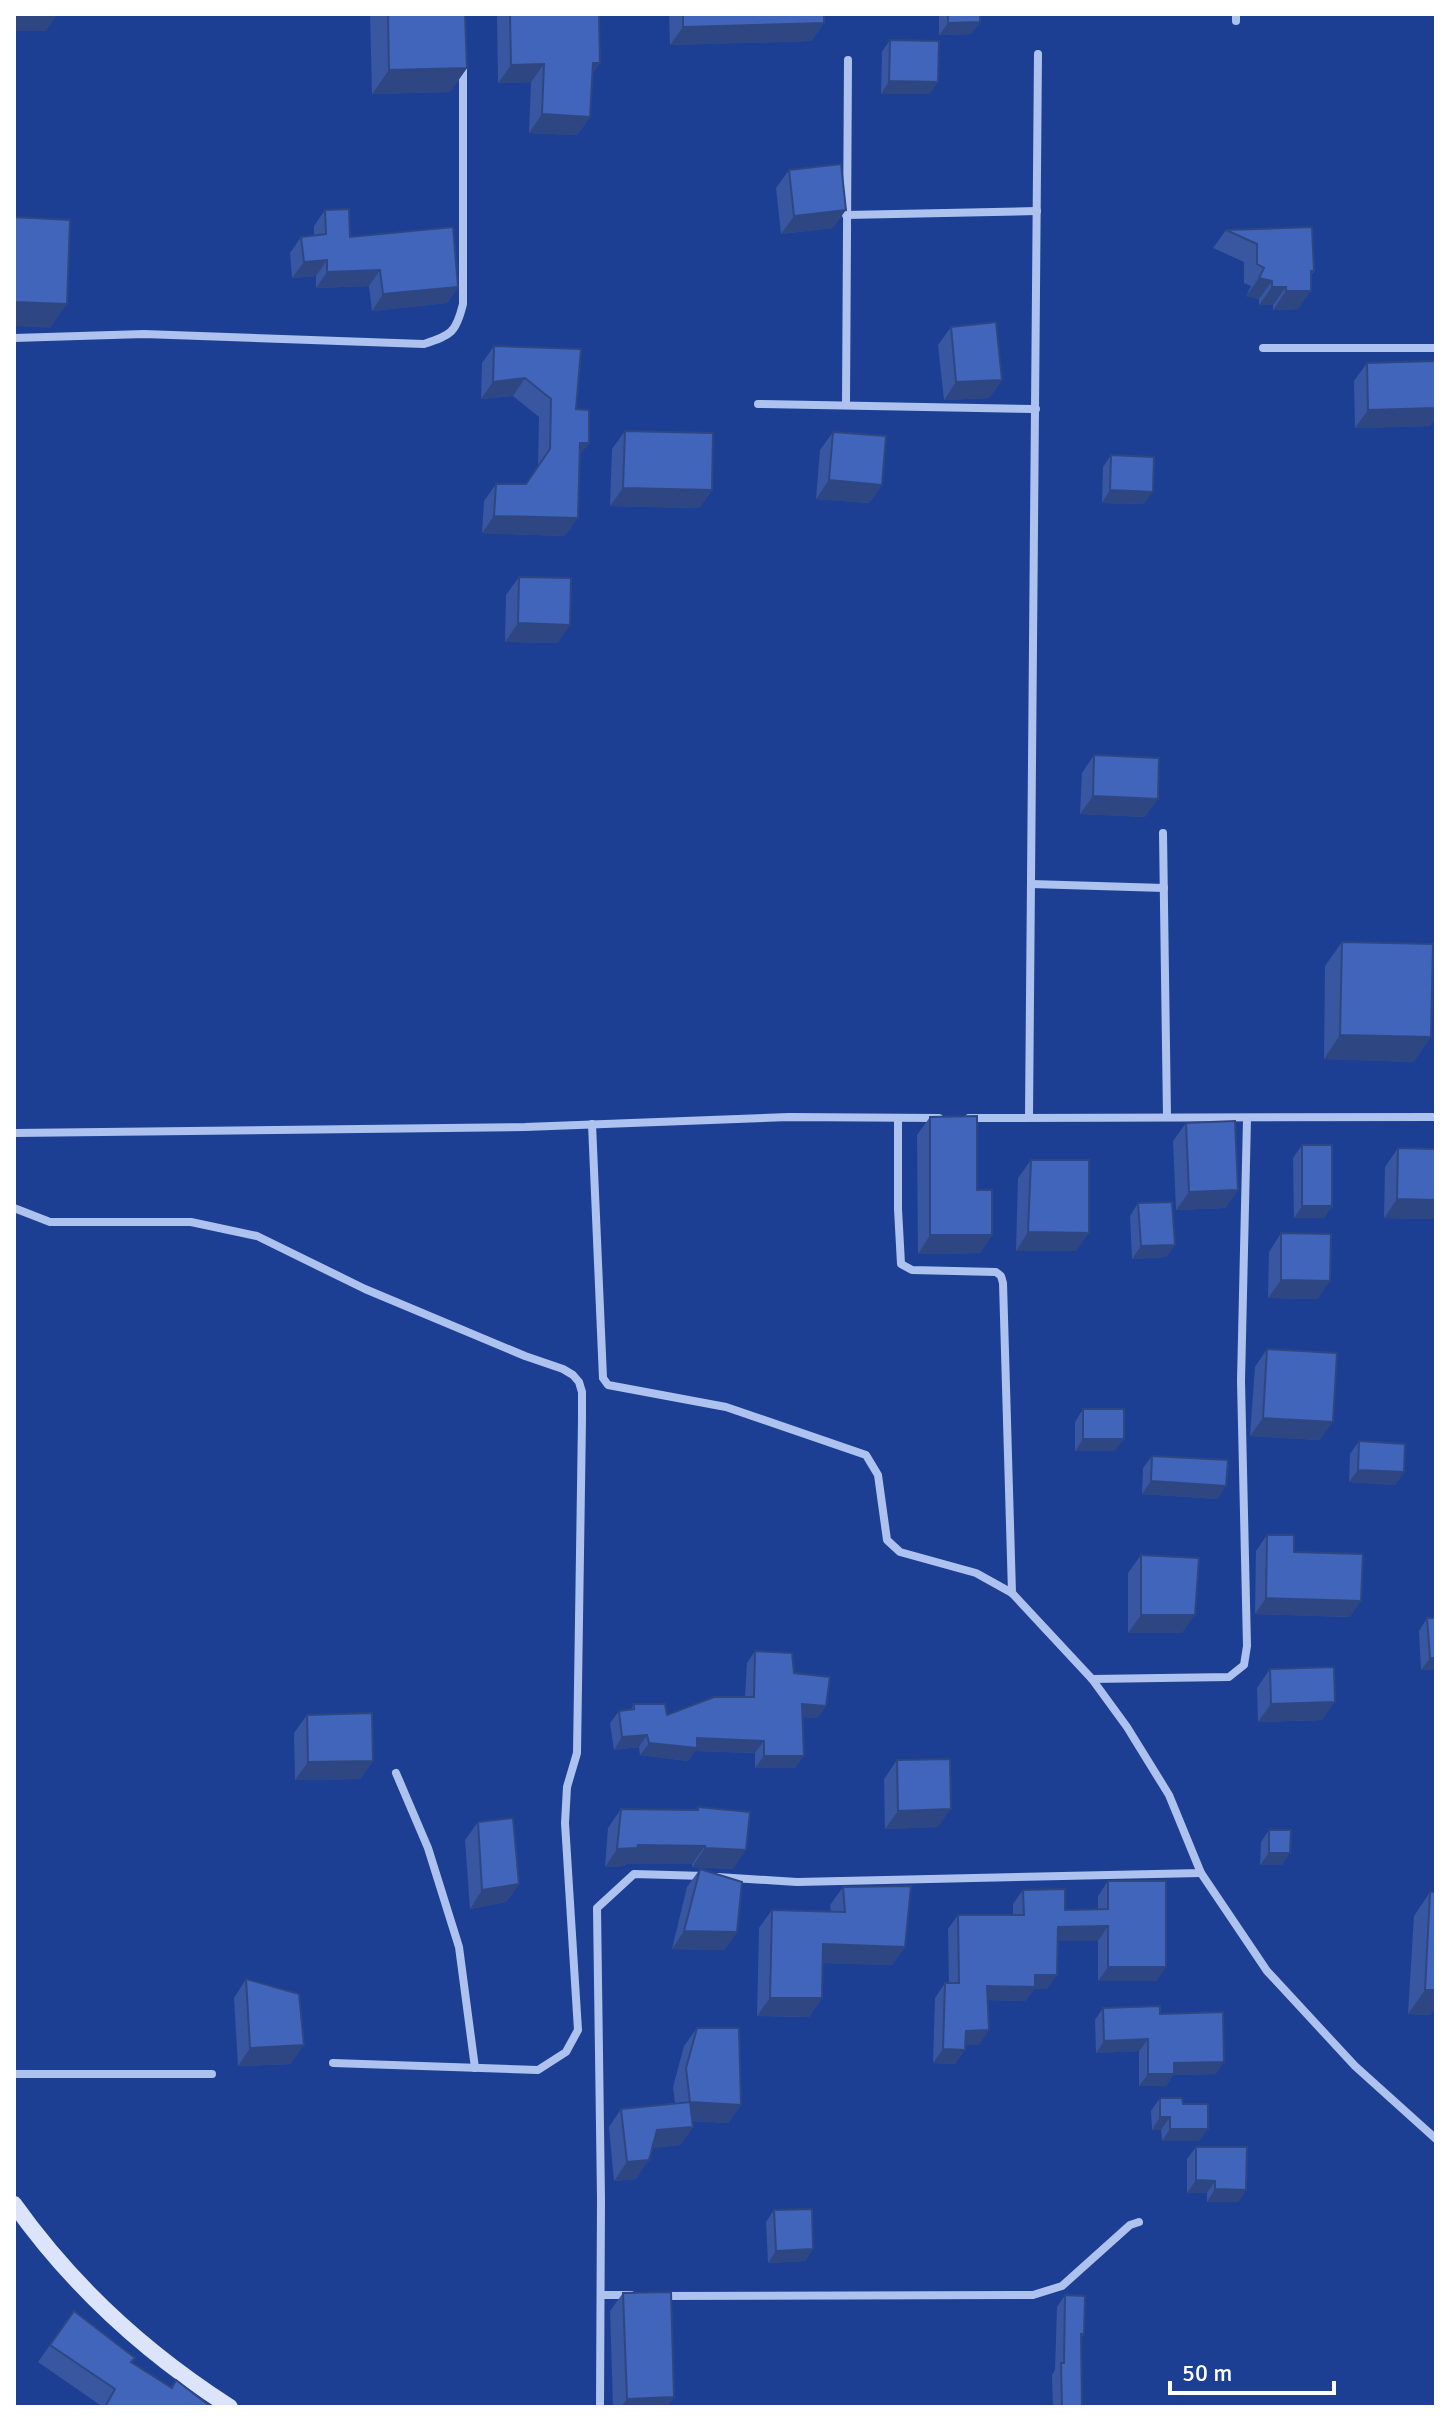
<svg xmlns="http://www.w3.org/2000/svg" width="1450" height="2421" font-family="Signika,sans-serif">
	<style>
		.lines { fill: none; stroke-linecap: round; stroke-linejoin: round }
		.street { stroke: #aec2ef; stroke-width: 8 }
		.secondary { stroke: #dce4fb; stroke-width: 16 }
		.wall { fill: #3857a0 }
		.shaded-wall { fill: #2e4782 }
		.building { fill: #4165ba; stroke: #2e4782; stroke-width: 2 }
	</style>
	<rect width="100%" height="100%" fill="#1c3f94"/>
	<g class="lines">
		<g class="street">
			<path d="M1236,21V14"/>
			<path d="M846,215L1037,211"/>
			<path d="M14,338L144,334L424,344C451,335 456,333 463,304V65"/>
			<path d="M1263,348H1436"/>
			<path d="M758,404L1036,409"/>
			<path d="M846,405L848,60"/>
			<path d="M1163,833L1167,1117"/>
			<path d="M1031,884L1164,888"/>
			<path d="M1029,1117L1038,54"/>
			<path d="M969,1118L1436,1117"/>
			<path d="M898,1119V1209L901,1264L912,1270L996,1272L1001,1276L1003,1283L1012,1593"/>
			<path d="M592,1124L603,1378L608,1385L726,1407L866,1455L878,1475L887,1540L900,1552L976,1573L1012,1593L1092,1679L1229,1677L1244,1665L1247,1646L1241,1381L1247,1119"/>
			<path d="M14,1133L525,1127L789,1117L939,1118"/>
			<path d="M14,1208L50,1222H191L257,1236L365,1289L525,1356L563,1369L573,1375L579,1382L582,1392V1420L577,1753L567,1787L565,1823L578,2030L566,2052L538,2070L333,2063"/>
			<path d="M396,1773L428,1848L459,1947L475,2068"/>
			<path d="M1201,1873L1267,1971L1355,2066L1436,2139"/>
			<path d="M718,1877L797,1882L1201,1873L1169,1795L1127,1727L1092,1679"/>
			<path d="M14,2074H212"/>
			<path d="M601,2295H631"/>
			<path d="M661,2296L1033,2295L1062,2286L1130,2225L1139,2222"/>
			<path d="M600,2407L601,2199L597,1908L634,1874L705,1876"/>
		</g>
		<path class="secondary" d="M14,2204C73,2287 144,2352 230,2407"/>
	</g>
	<g class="wall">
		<path d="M370,14H465L467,68L450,92L372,94Z"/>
		<path d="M497,14H599L600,63L592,74L590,117L577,135L529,133L531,82L498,83Z"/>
		<path d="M669,14H824V23L811,41L670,45Z"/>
		<path d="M939,14H980V22L971,34L939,35Z"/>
		<path d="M890,40L938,82L929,94H881L882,52Z"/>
		<path d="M789,170L833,228L781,234L776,188Z"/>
		<path d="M325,210L350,237L458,287L447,303L372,311L369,286L316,288V276L292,278L290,253L301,237L314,236V226Z"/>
		<path d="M1226,230L1314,271L1311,275L1298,309L1273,310V305H1259V299L1246,296L1251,286L1244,283V262L1213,248Z"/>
		<path d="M951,327L1002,380L989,398L944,400L938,345Z"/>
		<path d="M494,346L576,409L589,443L579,456L565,536L482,533L484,501L496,484H526L538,467L539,417L513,396L481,399L482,363Z"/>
		<path d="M1436,361V418L1430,426L1355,428L1354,381L1367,363Z"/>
		<path d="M625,431L712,490L699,508L610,506L612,449Z"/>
		<path d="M833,432L882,485L869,503L816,499L820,450Z"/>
		<path d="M1111,455L1144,504L1102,503L1103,467Z"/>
		<path d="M519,577L558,643L505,642L506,595Z"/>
		<path d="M1094,755L1145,817L1080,814L1082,773Z"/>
		<path d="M1342,942L1414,1062L1324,1059L1325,966Z"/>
		<path d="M930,1117L977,1190L992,1235L980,1253L918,1254L917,1135Z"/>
		<path d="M1186,1123L1238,1190L1225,1208L1176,1210L1173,1141Z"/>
		<path d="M1302,1145L1332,1206L1324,1218H1294L1293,1158Z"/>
		<path d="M1398,1148L1436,1149V1219L1384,1218L1385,1167Z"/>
		<path d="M1031,1160L1076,1251H1016L1018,1178Z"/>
		<path d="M1138,1203L1175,1245L1166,1257L1132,1259L1130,1216Z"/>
		<path d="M1281,1233L1318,1299L1268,1298L1269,1252Z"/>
		<path d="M1267,1349L1320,1440L1250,1436L1255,1367Z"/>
		<path d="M1083,1409L1115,1451H1075V1422Z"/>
		<path d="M1359,1441L1404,1472L1395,1485L1349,1482L1350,1454Z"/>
		<path d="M1152,1456L1218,1499L1142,1494L1143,1468Z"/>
		<path d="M1267,1535L1294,1552L1350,1617L1255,1614L1256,1551Z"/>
		<path d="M1141,1555L1182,1633H1128V1573Z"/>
		<path d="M1427,1618L1436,1669L1421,1670L1419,1631Z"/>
		<path d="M755,1651L794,1673L826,1706L817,1718L803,1717L795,1768H755V1753L695,1751L688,1761L640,1755L639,1747L614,1750L610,1723L619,1711L631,1709L634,1704L667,1715L745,1697L747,1663Z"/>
		<path d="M1270,1669L1322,1720L1258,1722L1257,1688Z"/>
		<path d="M307,1715L373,1761L360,1779L295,1780L294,1733Z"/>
		<path d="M897,1760L938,1827L885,1829L884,1779Z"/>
		<path d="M698,1807L733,1869L692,1867V1864H626L624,1866L605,1867L608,1828L621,1809L696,1810Z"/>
		<path d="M478,1822L519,1884L506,1902L470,1909L465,1840Z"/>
		<path d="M1269,1830L1282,1865H1260L1261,1842Z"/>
		<path d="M700,1869L737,1932L724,1950L672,1949L687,1887Z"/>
		<path d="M1108,1881L1166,1967L1156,1981H1098V1941H1058L1047,1989H1034L1025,2001L987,2000L979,2045H966L955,2064L933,2063L935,1998L945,1983H949L948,1929L958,1915H1013V1904L1023,1890L1065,1910L1098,1909V1896Z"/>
		<path d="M843,1887L905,1947L892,1965L822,1963V1998L809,2017L757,2016L759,1928L772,1910L831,1911L830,1905Z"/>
		<path d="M1430,1892L1436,2006L1430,2015L1408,2014L1414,1916Z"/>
		<path d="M246,1979L291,2064L238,2066L234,1998Z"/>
		<path d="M1103,2008L1160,2014L1216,2074L1173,2075L1166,2086H1139V2051L1096,2053L1095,2020Z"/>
		<path d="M697,2028L741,2105L728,2123L692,2121L693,2127L680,2145L652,2148L636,2179L614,2181L609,2127L621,2109L675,2103L673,2087L684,2046Z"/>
		<path d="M1160,2098L1183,2104L1199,2141H1162L1161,2130H1152L1151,2111Z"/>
		<path d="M1196,2147L1246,2190L1238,2202H1207V2193H1187V2159Z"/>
		<path d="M774,2210L813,2249L805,2261L768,2263L766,2222Z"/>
		<path d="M623,2293L674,2397L667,2407H613L610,2311Z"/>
		<path d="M1065,2295L1084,2334L1081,2338L1082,2407H1053L1052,2375L1055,2370L1057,2307Z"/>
		<path d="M74,2311L135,2358L132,2363L170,2388L176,2380L211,2407H103L38,2362Z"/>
	</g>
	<g class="shaded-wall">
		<path d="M14,14H57L46,31H14Z"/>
		<path d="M980,22L971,34L939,35L948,23Z"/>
		<path d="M824,23L811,41L670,45L683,27Z"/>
		<path d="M593,63H600L587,82Z"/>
		<path d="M544,64L531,82L498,83L511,65Z"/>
		<path d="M467,68L450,92L372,94L389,70Z"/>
		<path d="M889,81L938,82L929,94H881Z"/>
		<path d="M542,114L590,117L577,135L529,133Z"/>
		<path d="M846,210L833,228L781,234L794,216Z"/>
		<path d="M327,260L316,276L292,278L304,262Z"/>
		<path d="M380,270L369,286L316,288L327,272Z"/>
		<path d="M1259,278L1272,281L1259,299L1246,296Z"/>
		<path d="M458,287L447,303L372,311L383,294Z"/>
		<path d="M1272,287H1286L1273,305H1259Z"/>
		<path d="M1286,291H1311L1298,309L1273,310Z"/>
		<path d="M14,302L67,304L50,328L14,326Z"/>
		<path d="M525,378L513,396L481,399L493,382Z"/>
		<path d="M1002,380L989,398L944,400L956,382Z"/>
		<path d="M1436,408V418L1430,426L1355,428L1368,410Z"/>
		<path d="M580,443H589L576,460Z"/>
		<path d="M829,480L882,485L869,503L816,499Z"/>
		<path d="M623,488L712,490L699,508L610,506Z"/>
		<path d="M1110,490L1153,492L1144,504L1102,503Z"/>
		<path d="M494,516L578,518L565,536L482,533Z"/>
		<path d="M518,623L570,625L558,643L505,642Z"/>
		<path d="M1093,796L1158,799L1145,817L1080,814Z"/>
		<path d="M1340,1035L1431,1037L1414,1062L1324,1059Z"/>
		<path d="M1238,1190L1225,1208L1176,1210L1189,1192Z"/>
		<path d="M1397,1199L1436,1200V1219L1384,1218Z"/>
		<path d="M1302,1206H1332L1324,1218H1294Z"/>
		<path d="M1028,1232L1089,1233L1076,1251H1016Z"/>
		<path d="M930,1235H992L980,1253L918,1254Z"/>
		<path d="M1175,1245L1166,1257L1132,1259L1141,1246Z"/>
		<path d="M1281,1280L1330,1281L1318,1299L1268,1298Z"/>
		<path d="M1263,1418L1333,1422L1320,1440L1250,1436Z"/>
		<path d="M1083,1439H1124L1115,1451H1075Z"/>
		<path d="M1358,1470L1404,1472L1395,1485L1349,1482Z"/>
		<path d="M1151,1481L1226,1486L1218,1499L1142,1494Z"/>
		<path d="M1266,1598L1361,1601L1350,1617L1255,1614Z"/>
		<path d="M1141,1615H1195L1182,1633H1128Z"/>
		<path d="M1430,1658H1436V1669L1421,1670Z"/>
		<path d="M1335,1702L1322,1720L1258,1722L1271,1704Z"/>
		<path d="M802,1704L826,1706L817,1718L794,1716Z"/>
		<path d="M647,1735L639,1747L614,1750L622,1737Z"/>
		<path d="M697,1738L764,1741L755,1753L695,1751L688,1761L640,1755L649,1743Z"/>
		<path d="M764,1756H804L795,1768H755Z"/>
		<path d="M373,1761L360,1779L295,1780L308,1762Z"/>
		<path d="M951,1809L938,1827L885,1829L898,1811Z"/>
		<path d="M638,1845L705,1846L692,1864H626L624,1866L605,1867L617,1849Z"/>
		<path d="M705,1848L746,1850L733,1869L692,1867Z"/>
		<path d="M1269,1853H1290L1282,1865H1260Z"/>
		<path d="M519,1884L506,1902L470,1909L482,1890Z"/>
		<path d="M1108,1926L1098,1941H1048L1058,1927Z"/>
		<path d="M684,1931L737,1932L724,1950L672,1949Z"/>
		<path d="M823,1944L905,1947L892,1965L810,1963Z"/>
		<path d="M1108,1967H1166L1156,1981H1098Z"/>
		<path d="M1035,1975H1057L1047,1989H1034L1025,2001L977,2000L987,1986Z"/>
		<path d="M1425,1990H1436V2006L1430,2015L1408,2014Z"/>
		<path d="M770,1998H822L809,2017L757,2016Z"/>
		<path d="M989,2030L979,2045H956L966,2031Z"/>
		<path d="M1148,2039L1139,2051L1096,2053L1104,2041Z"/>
		<path d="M304,2045L291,2064L238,2066L250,2048Z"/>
		<path d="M943,2049L965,2050L955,2064L933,2063Z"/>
		<path d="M1224,2062L1216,2074L1173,2075L1166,2086H1139L1148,2074L1174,2063Z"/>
		<path d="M690,2102L741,2105L728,2123L677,2120Z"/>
		<path d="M1160,2117H1170L1161,2130H1152Z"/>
		<path d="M693,2127L680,2145L644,2149L657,2130Z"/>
		<path d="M1170,2129H1208L1199,2141H1162Z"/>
		<path d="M649,2160L636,2179L614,2181L627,2162Z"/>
		<path d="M1196,2180L1215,2181L1207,2193H1187Z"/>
		<path d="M1215,2189L1246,2190L1238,2202H1207Z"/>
		<path d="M813,2249L805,2261L768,2263L776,2251Z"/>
		<path d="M674,2397L667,2407H621L627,2399Z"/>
	</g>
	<g class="building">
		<path d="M388,14H465L467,68L389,70Z"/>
		<path d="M510,14H599L600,63H593L590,117L542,114L544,64L511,65Z"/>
		<path d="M683,14H824V23L683,27Z"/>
		<path d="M948,14H980V22L948,23Z"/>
		<path d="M890,40L939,41L938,82L889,81Z"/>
		<path d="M841,164L846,210L794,216L789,170Z"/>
		<path d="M349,209L350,237L453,227L458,287L383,294L380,270L327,272V260L304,262L301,237L326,234L325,210Z"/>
		<path d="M14,217L70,220L67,304L14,302Z"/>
		<path d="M1312,227L1314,271H1311V291H1286V287H1272V281L1259,278L1264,268L1257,264V244L1226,230Z"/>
		<path d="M996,322L1002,380L956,382L951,327Z"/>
		<path d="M494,346L581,349L576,409L589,410V443H580L578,518L494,516L496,484H526L550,449L551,399L525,378L493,382Z"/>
		<path d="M1436,361V408L1368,410L1367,363Z"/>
		<path d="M625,431L713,433L712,490L623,488Z"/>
		<path d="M833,432L886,436L882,485L829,480Z"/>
		<path d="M1111,455L1154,457L1153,492L1110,490Z"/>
		<path d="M519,577L571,578L570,625L518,623Z"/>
		<path d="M1094,755L1159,758L1158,799L1093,796Z"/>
		<path d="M1342,942L1433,944L1431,1037L1340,1035Z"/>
		<path d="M977,1116V1190H992V1235H930V1117Z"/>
		<path d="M1235,1121L1238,1190L1189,1192L1186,1123Z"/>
		<rect x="1302" y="1145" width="30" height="61"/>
		<path d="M1398,1148L1436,1149V1200L1397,1199Z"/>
		<path d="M1031,1160H1089V1233L1028,1232Z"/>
		<path d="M1172,1202L1175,1245L1141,1246L1138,1203Z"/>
		<path d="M1281,1233L1331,1234L1330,1281L1281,1280Z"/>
		<path d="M1267,1349L1337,1353L1333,1422L1263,1418Z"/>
		<rect x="1083" y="1409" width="41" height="30"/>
		<path d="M1359,1441L1405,1444L1404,1472L1358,1470Z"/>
		<path d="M1152,1456L1228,1460L1226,1486L1151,1481Z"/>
		<path d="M1267,1535H1294V1552L1363,1554L1361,1601L1266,1598Z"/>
		<path d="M1141,1555L1199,1558L1195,1615H1141Z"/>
		<path d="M1427,1618H1436V1658H1430Z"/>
		<path d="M755,1651L792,1653L794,1673L830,1677L826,1706L802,1704L804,1756H764V1741L697,1738V1748L649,1743L647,1735L622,1737L619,1711L634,1709V1704H665L667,1715L714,1697H754Z"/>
		<path d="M1334,1667L1335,1702L1271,1704L1270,1669Z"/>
		<path d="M372,1713L373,1761L308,1762L307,1715Z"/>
		<path d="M950,1759L951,1809L898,1811L897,1760Z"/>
		<path d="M698,1807L750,1812L746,1850L705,1848V1846L638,1845L637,1848L617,1849L621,1809L698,1810Z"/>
		<path d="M513,1818L519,1884L482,1890L478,1822Z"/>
		<path d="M1269,1830H1291L1290,1853H1269Z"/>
		<path d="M700,1869L742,1882L737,1932L684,1931Z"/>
		<path d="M1108,1881H1166V1967H1108V1926L1058,1927L1057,1975H1035V1987L987,1986L989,2030L966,2031L965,2050L943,2049L945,1983H959L958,1915H1024L1023,1890L1065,1889V1910L1108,1909Z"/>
		<path d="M911,1886L905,1947L823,1944L822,1998H770L772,1910L845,1912L843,1887Z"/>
		<path d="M1430,1892H1436V1990H1425Z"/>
		<path d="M246,1979L299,1994L304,2045L250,2048Z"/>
		<path d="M1160,2006V2014L1223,2012L1224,2062L1174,2063V2074H1148V2039L1104,2041L1103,2008Z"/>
		<path d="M697,2028H739L741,2105L690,2102L686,2068Z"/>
		<path d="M1160,2098H1182L1183,2104H1208V2129H1170V2117H1160Z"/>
		<path d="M690,2102L693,2127L657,2130L649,2160L627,2162L621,2109Z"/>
		<path d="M1196,2147H1247L1246,2190L1215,2189V2181L1196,2180Z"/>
		<path d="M812,2209L813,2249L776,2251L774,2210Z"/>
		<path d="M671,2292L674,2397L627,2399L623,2293Z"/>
		<path d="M1065,2295L1085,2296L1084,2334H1081L1082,2407H1062L1061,2363H1064Z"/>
		<path d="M74,2311L135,2358L131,2362L172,2388L176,2380L211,2407H105L115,2389L50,2345Z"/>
	</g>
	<rect width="1450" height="2421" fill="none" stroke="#ffffff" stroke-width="32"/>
	<path d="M1170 2381v12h164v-12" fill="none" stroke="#ffffff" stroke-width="4"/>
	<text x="1182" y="2381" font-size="24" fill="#ffffff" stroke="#1c3f94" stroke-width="6" paint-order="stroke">50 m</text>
</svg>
